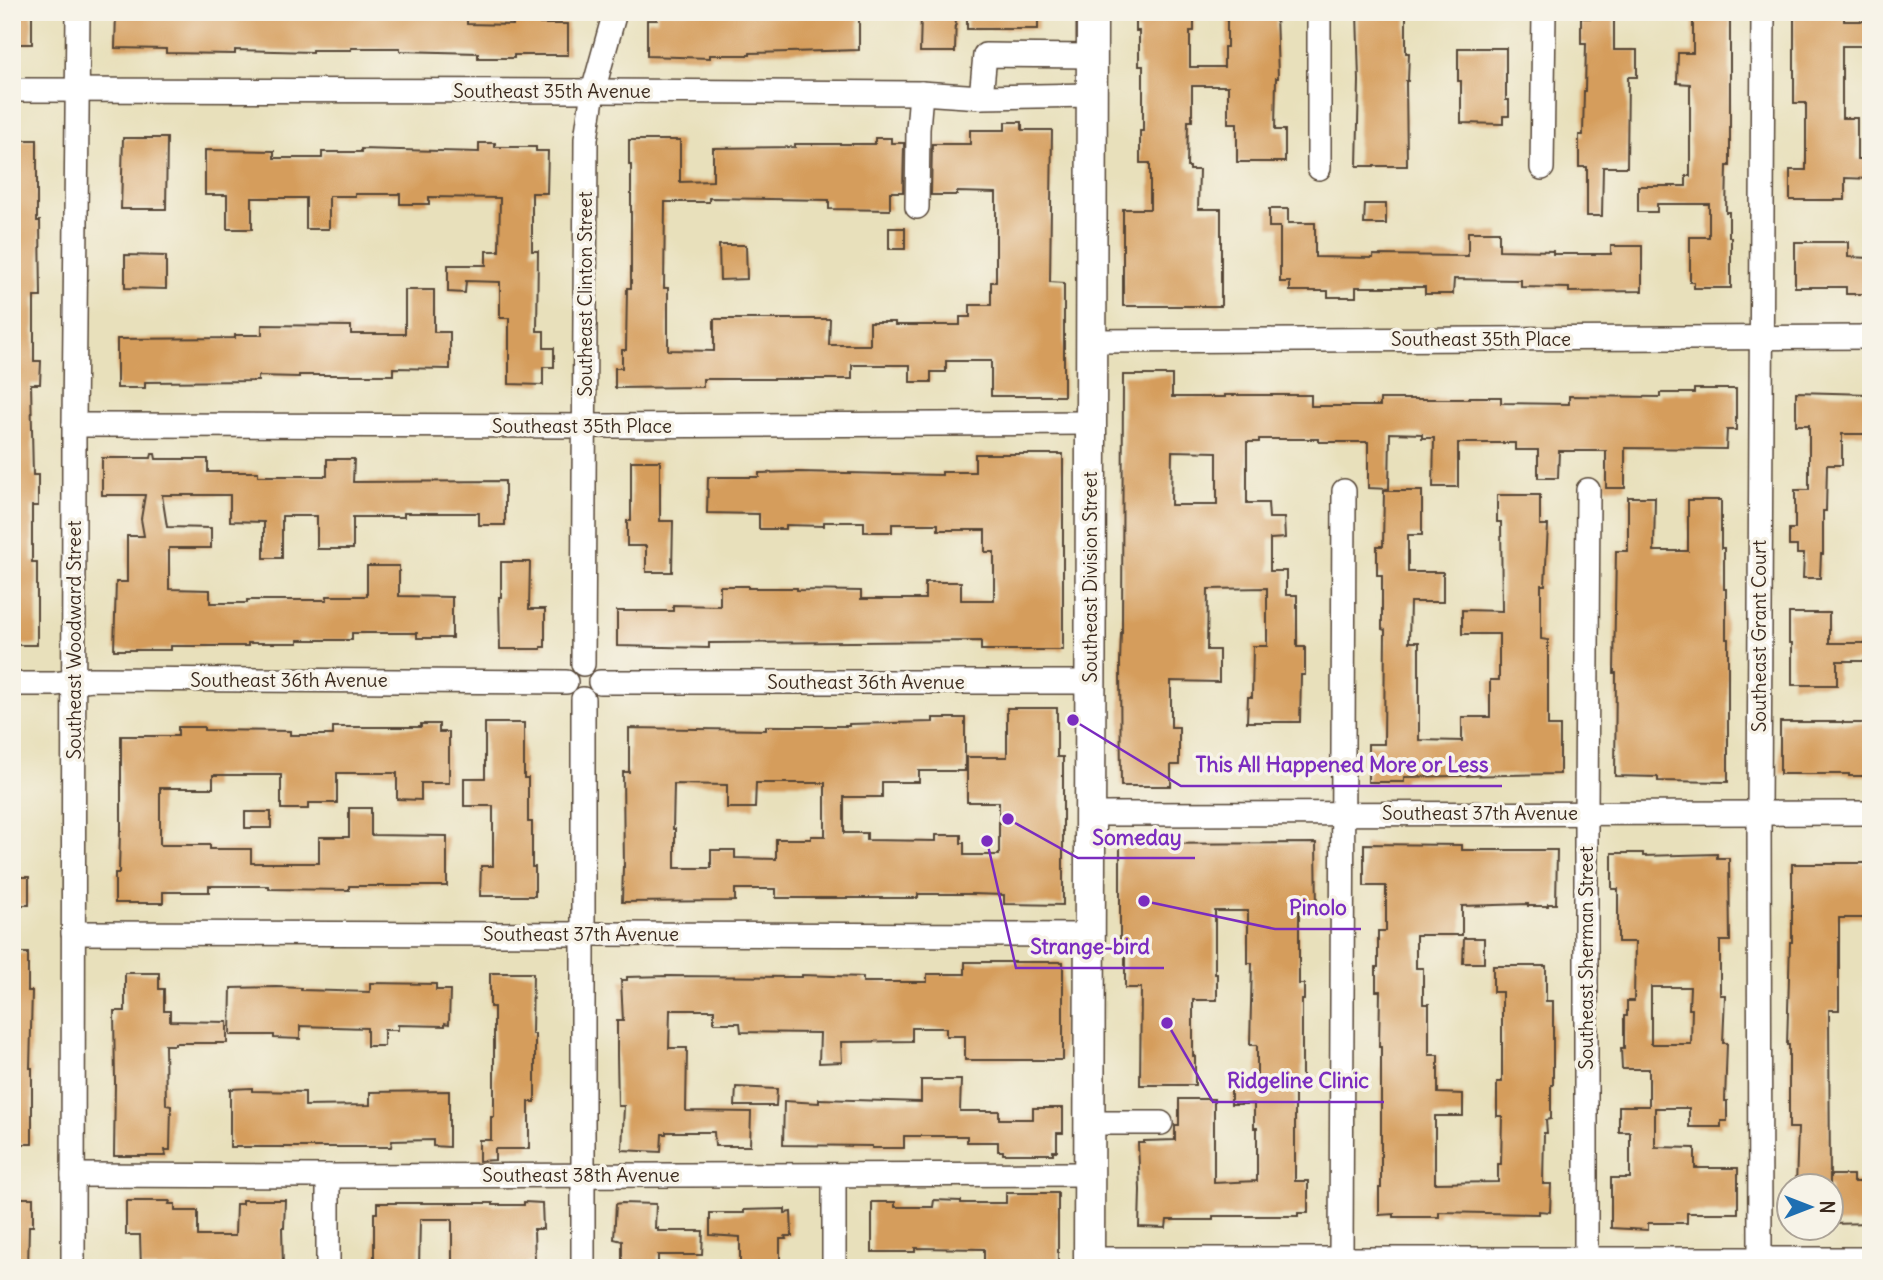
<svg xmlns="http://www.w3.org/2000/svg" width="1883" height="1280" font-family="Delius,sans-serif">
	<style>
		.building { fill: #d59d5b; fill-rule: evenodd }
		.lines { fill: none; stroke-linecap: round; stroke-linejoin: round }
		.minor-casing { stroke: #554536; stroke-width: 26 }
		.major-casing { stroke: #554536; stroke-width: 33 }
		.minor { stroke: #fff; stroke-width: 23 }
		.major { stroke: #fff; stroke-width: 30 }
		.labels { text-anchor: middle; stroke-width: 7; stroke-linejoin: round; paint-order: stroke }
		.street-label { font-size: 19px; fill: #3b2a1e; stroke: #f7f3e8 }
		.leader { fill: none; stroke: #7b2cbf; stroke-width: 2.5 }
		.callout-dot { fill: #7b2cbf; stroke: #f7f3e8; stroke-width: 2.5 }
		.callout-label { font-size: 21px; text-anchor: middle; font-weight: bold; fill: #7b2cbf; stroke: #f7f3e8; stroke-width: 7; stroke-linejoin: round; paint-order: stroke }
	</style>
	<rect width="100%" height="100%" fill="#f7f3e8"/>
	<filter id="ink" filterUnits="userSpaceOnUse"><feTurbulence type="fractalNoise" baseFrequency=".0143" numOctaves="2"/><feDisplacementMap in="SourceGraphic" scale="14" xChannelSelector="R" yChannelSelector="G"/><feConvolveMatrix kernelMatrix="1 2 1 2 8 2 1 2 1" color-interpolation-filters="sRGB"/></filter>
	<filter id="wash" filterUnits="userSpaceOnUse"><feTurbulence type="fractalNoise" baseFrequency=".00686" numOctaves="4" result="noise"/><feDisplacementMap in="SourceGraphic" scale="28" xChannelSelector="R" yChannelSelector="G"/><feGaussianBlur stdDeviation="1.57" result="paint"/><feColorMatrix in="noise" values="0 0 0 0 0 0 0 0 0 0 0 0 0 0 0 0 0 1.4 0 .05"/><feComposite in="paint" operator="in"/></filter>
	<g filter="url(#wash)">
		<rect width="100%" height="100%" fill="#e8e0bb"/>
		<g id="blocks">
			<g class="building">
				<rect x="12" y="12" width="20" height="32"/>
				<path d="M116,12H467V24L513,25V12H540V24H568V55H514V58H478V53L400,51V48H351V50H312V52L235,50V54L166,53V49L115,48Z"/>
				<path d="M657,12H859V50L750,53V55H710V58L647,56V20H657Z"/>
				<rect x="967" y="12" width="71" height="17"/>
				<path d="M1136,12H1194V31H1190V67H1224V47H1227V12H1276L1278,78H1276L1275,130H1285V162H1237V123H1228V86H1192V121H1188L1187,167H1190V170H1199L1198,209H1221V306H1123V209H1150V163H1140V131H1143V66H1139V31H1136Z"/>
				<path d="M1357,12H1406V53H1409L1408,81H1406L1407,166H1357L1359,81Z"/>
				<path d="M1693,12H1730V166H1727L1726,212H1729V237H1731V288H1694V282H1690V237H1709V204H1657V212H1638V186H1686V176H1690V84L1677,83L1678,53H1693Z"/>
				<path d="M1794,12H1844V21H1871V46H1842V118H1857V159H1871V179L1845,178V200H1790V170H1806V103H1794Z"/>
				<path d="M921,14H956L955,52H920Z"/>
				<path d="M1581,18H1614V50H1637V77H1628L1627,167H1603L1602,216H1587V167H1579V135H1583L1584,91H1585L1586,43H1581Z"/>
				<path d="M1458,48H1506V100H1509V116H1503V124L1461,123V81H1458Z"/>
				<path d="M1005,122H1022V130H1052L1050,282L1064,283V396H991V361H946V372H931V382H910V365H852V379H703V387L615,388V368H622V350H626L627,288H631V165H629V140H680V182L713,181V148L795,147V144H875V138H891V143H904L903,192H890V210L829,209V200L709,198V202H665L664,288H668V350L714,351V319H830L829,345H870V322H895V325H960V317H970V305H991V282H996V193L957,192V195H931L932,144H970V130H1005Z"/>
				<path d="M123,138H167L166,209H121Z"/>
				<path d="M12,140H37V221H40L41,297H34V361H41L40,384H31L33,475H38V506H32V562H37V645H12Z"/>
				<path d="M479,143H495V147H536V151H548L547,193H532V251H538L537,331H544V348H554V367H543V385L509,384V318H500V282L466,281L465,293L448,292V265H486V251H499L500,198L429,197V204H400V194H355V196H329V229H306V198H252V229H227V195H205V150L274,151V158H322V152H361V149L479,152Z"/>
				<path d="M1365,204H1386V224H1364Z"/>
				<path d="M1269,209H1288V223H1315V257L1373,258V255L1468,256V232H1499V250L1553,251V254H1611V246H1642V291L1569,292V288L1521,287V280L1454,279L1453,294H1425V287H1356V297H1328V291H1290V282H1280V227H1269Z"/>
				<rect x="889" y="228" width="16" height="21"/>
				<path d="M1795,242H1848V257L1871,258V294H1846V287H1795Z"/>
				<path d="M719,245H746L747,279L720,280Z"/>
				<path d="M125,255L166,256V289L125,288Z"/>
				<path d="M405,290H434V332H450V369L393,368V375H299V377L258,376V381L145,382V388H117V339L235,338V335H262V325L351,326V334H405Z"/>
				<path d="M1123,375H1172V397H1225V395H1311V406H1380V399H1469V397H1501V403L1569,404V396L1660,397V393H1694V389H1736V430H1727L1726,449L1625,448V488H1606V451H1559L1558,478H1538V450H1515V443H1458V487H1433L1434,438H1422V434L1390,433L1389,489L1368,488V442H1319V439H1259V442H1247V503H1268L1269,518H1284L1285,538L1270,539V571H1286V595H1297V647H1305V675H1301L1300,722H1247L1248,697H1252L1253,646H1267V588L1208,589L1207,650H1219V682L1171,681V727H1179V765H1171V786H1121L1120,663L1121,633H1122ZM1172,451L1217,452V505H1171Z"/>
				<path d="M1796,392L1869,394L1868,434H1842V465H1827L1826,511H1823V554H1821L1820,578H1803L1804,554H1797V546H1789V529H1795V490H1809V425H1796Z"/>
				<path d="M152,454H155L156,459H208V472H258V476H327V459H354L353,482L505,481V525H479V513H404V517H353V549H317V516H282V558H264V522L230,521V495H162L167,527L211,528V548H169V589L210,590V603H247V600H327V596H367V566H399V596L452,597V638H417V633H352V640H298V643H248V646H171V650H114L116,582H127V536H144L141,519L145,495H102V458H151Z"/>
				<path d="M975,454H1063V650H981V641L709,643V648L617,646V611H673V605L720,606V586H748V588H797V590L861,591V599H925V582H961V600H994V552H985V530H938V524H892V532H864V522H824V526L786,525V529H759V514L707,513L708,477H759V473L797,472L942,475V472H975Z"/>
				<path d="M631,461H660V521H673L672,572H646V546H627V521H631Z"/>
				<path d="M1384,491H1422V535H1408V572H1443V602H1410L1409,642H1419V740L1462,741V717H1490V680H1499V634H1462V610L1502,611L1501,522H1497V495H1540V525H1548L1545,585H1541V639L1548,640V726H1560V774L1404,777V782H1368V744H1384L1385,630L1382,629V575H1377V546H1383Z"/>
				<path d="M1628,497H1655L1654,551H1688V500H1721V548H1724V589H1726V639H1728V782L1658,781V777L1615,776L1616,673H1614L1616,551H1628Z"/>
				<path d="M501,562H530L529,609H545V647H541V649H500L499,597H501Z"/>
				<path d="M1789,613H1829V643H1871V661H1837V685H1792V643H1789Z"/>
				<path d="M1007,708H1057V757H1063V905L1004,904V895L972,894H918V898H776V889H735V901L622,902L623,867H624L623,772H629V728L766,730V726H849V724L933,722V718H965V771H919V782H882V797H844V833H867V840L936,841V835H961V843H964V855H999V802H967V757H1007ZM756,783H825V836H811V839H776V859L735,858V850H711V868H675V829H673L674,784L727,785V808H755Z"/>
				<path d="M1780,722H1843V723H1871V776H1849V774H1780Z"/>
				<path d="M485,723H524V778H528V822H532V867H535V896H480L481,866H493V806H464V778H485Z"/>
				<path d="M421,724H439V732H449V783H421V800L397,799V773H337V803H308V809H281V775H213V788H160V845H210V849H251V863H319V837H349V808H371V835L447,836V886H349V890L269,889V886H209V892H163V903H115V873H119L120,830H121V736H178V727H204V730L290,731V735H333V727H421Z"/>
				<rect x="245" y="812" width="26" height="16"/>
				<path d="M1316,843L1317,911H1299V984H1304V1000H1302V1087H1295V1181H1308V1213H1298V1216H1213V1220H1167L1166,1228L1139,1227L1140,1190L1138,1143H1144V1141L1175,1140V1125H1179V1099H1214V1183L1257,1181V1128H1254V1104H1231V1083H1257V1045H1250L1252,963H1248V911H1215V974H1217V1000H1193V1056H1195V1085H1140L1141,988H1125V954H1120V844Z"/>
				<path d="M1364,844L1462,845V850H1557L1556,904H1548V906H1528V904L1462,906V935H1416V968H1423V1004H1429V1055H1438V1093L1463,1094V1116H1435V1183L1498,1182V1164H1501L1502,1116H1497V1082H1502V992H1493V966H1546V1001H1553V1085H1551V1119L1546,1120L1547,1133H1544L1543,1184H1551L1550,1212L1539,1211V1214L1439,1212V1217H1394V1214L1379,1215V1188H1381V1047H1379L1380,991H1376V967H1378V931H1386V886H1364Z"/>
				<path d="M1612,853H1643V856L1717,854V858H1729L1730,941H1720V995H1725L1723,1043H1727L1725,1101H1727V1121H1721V1127H1689V1108H1655V1147L1695,1148V1168H1738V1213H1687V1223H1648V1230L1611,1228V1178H1630V1132H1619V1106H1649V1069H1622L1621,1048H1624V1016H1627V1001H1634L1635,942H1618V889H1612ZM1651,987H1690L1689,1009H1692L1691,1044H1651Z"/>
				<path d="M1835,863H1868V918H1839V1010H1829L1830,1186H1796L1798,1128H1789V1045H1787L1790,942H1792V864H1835Z"/>
				<rect x="12" y="877" width="17" height="28"/>
				<path d="M1464,938H1484V963H1463Z"/>
				<path d="M12,953H28V991H32L30,1068H32V1144H12Z"/>
				<path d="M965,962H1063V1060H965V1036H946V1028H912V1041L841,1042L842,1062L819,1063L820,1033L741,1032L740,1023H714V1010H670L669,1048H687L686,1111L751,1112L750,1146H715L714,1132H666V1134H662L661,1152L622,1150L624,1106H618L617,1055V1021H623L621,980H627V977L667,976L802,977V975L863,977V982H927V974H965Z"/>
				<path d="M125,973H159V989H164V1011H170V1021L227,1022V1043H175V1045H165L166,1105L171,1106L170,1150H165L166,1156H114L115,1082L114,1011H125Z"/>
				<path d="M490,973H533L532,1034H535V1102H529V1149H495V1160L479,1161V1140H491V1117H494V1007H490Z"/>
				<path d="M370,983L436,984V990H450L449,1024L445,1023V1026L398,1025V1030H384V1046H367V1028L300,1026V1039L274,1038V1035H230L231,988L276,987L301,988V990L370,992Z"/>
				<path d="M921,1080H961L960,1111H999V1119H1033V1108H1063V1133H1057V1151H1053V1154H1003V1151H998V1142H967V1136H904V1148H872V1146L783,1145L784,1101L819,1103V1099L921,1102Z"/>
				<path d="M736,1087L777,1089L776,1106H735Z"/>
				<path d="M252,1088V1091L305,1092V1106L370,1105V1092L449,1091V1147L433,1146V1140L392,1141L391,1147H230V1089Z"/>
				<path d="M1830,1175H1853V1182H1871V1223L1830,1224Z"/>
				<path d="M1006,1193H1058V1268H984V1249L915,1248V1252H872V1202H895V1207H933L934,1200L961,1201V1203H1006Z"/>
				<path d="M12,1198H33V1226H29L28,1268H12Z"/>
				<path d="M242,1200H285L284,1228H282L283,1266H186V1268H141L140,1235H126V1201H170L169,1204H175V1211H198V1236H235L236,1204H242Z"/>
				<path d="M524,1202L542,1203L543,1229H534L535,1263H527L528,1268H452V1219H420L419,1268H377V1264H374V1213H377V1203H493V1205H524Z"/>
				<path d="M621,1203L656,1204L655,1228H658V1231H703L702,1255H658V1268H622V1241L614,1239L616,1204Z"/>
				<path d="M785,1209V1213L791,1212L792,1236H785L786,1239H780V1268H740V1237L710,1235V1213H744V1210Z"/>
			</g>
		</g>
	</g>
	<g filter="url(#ink)">
		<use href="#blocks" fill-opacity="0" stroke="#554536" stroke-width="2"/>
		<g class="lines">
			<defs>
				<g id="minor">
					<path d="M12,90L593,91L921,93L981,97L1092,95"/>
					<path d="M981,97L985,55L1092,56"/>
					<path d="M1319,168V12"/>
					<path d="M1542,168L1544,12"/>
					<path d="M917,207L918,129L921,93"/>
					<path d="M1092,341L1871,337"/>
					<path d="M74,425L609,426L1090,423"/>
					<path d="M583,664L586,139L593,91L615,12"/>
					<path d="M600,682H1090"/>
					<path d="M12,684H55L91,679L566,682"/>
					<path d="M1090,814L1871,813"/>
					<path d="M73,933L1089,935"/>
					<path d="M1089,1123H1161"/>
					<path d="M73,1175L328,1176L1089,1174"/>
					<path d="M834,1175V1268"/>
					<path d="M1089,1259H1871"/>
					<path d="M1341,1259L1344,491"/>
					<path d="M1586,1259V813L1588,490"/>
					<path d="M1760,1259L1759,813L1763,12"/>
					<path d="M73,1268L74,425L78,12"/>
					<path d="M328,1268V1176"/>
					<path d="M583,1268V699"/>
				</g>
				<path id="major" d="M1089,1268L1092,12"/>
			</defs>
			<use href="#minor" class="minor-casing"/>
			<use href="#major" class="major-casing"/>
			<use href="#minor" class="minor"/>
			<use href="#major" class="major"/>
		</g>
	</g>
	<g class="labels">
		<g class="street-label">
			<text x="552" y="98">Southeast 35th Avenue</text>
			<text transform="translate(585 294) rotate(-90)" y="7">Southeast Clinton Street</text>
			<text x="1481" y="346">Southeast 35th Place</text>
			<text x="582" y="433">Southeast 35th Place</text>
			<text transform="translate(1090 577) rotate(-90)" y="7">Southeast Division Street</text>
			<text transform="translate(1759 636) rotate(-90)" y="7">Southeast Grant Court</text>
			<text transform="translate(74 640) rotate(-90)" y="7">Southeast Woodward Street</text>
			<text x="289" y="687">Southeast 36th Avenue</text>
			<text x="866" y="689">Southeast 36th Avenue</text>
			<text x="1480" y="820">Southeast 37th Avenue</text>
			<text x="581" y="941">Southeast 37th Avenue</text>
			<text transform="translate(1586 958) rotate(-90)" y="7">Southeast Sherman Street</text>
			<text x="581" y="1182">Southeast 38th Avenue</text>
		</g>
	</g>
	<path class="leader" d="M1073 720L1181 786H1502M1008 819L1078 858H1195M1144 901L1275 929H1361M987 841L1016 968H1164M1167 1023L1213 1102H1384"/>
	<g class="callout-dot">
		<circle cx="1073" cy="720" r="7"/>
		<circle cx="1008" cy="819" r="7"/>
		<circle cx="1144" cy="901" r="7"/>
		<circle cx="987" cy="841" r="7"/>
		<circle cx="1167" cy="1023" r="7"/>
	</g>
	<g class="callout-label">
		<text x="1342" y="772">This All Happened More or Less</text>
		<text x="1137" y="845">Someday</text>
		<text x="1318" y="915">Pinolo</text>
		<text x="1090" y="954">Strange-bird</text>
		<text x="1298" y="1088">Ridgeline Clinic</text>
	</g>
	<rect width="1883" height="1280" fill="none" stroke="#f7f3e8" stroke-width="42"/>
	<g transform="translate(1810 1207) rotate(90)"><circle r="33" fill="#f7f3e8" stroke="#aca397" stroke-width="2"/>
	<path d="M0-5L12 26L0 18L-12 26Z" fill="#1f6fb2"/>
	<text y="-10" font-size="19" font-weight="bold" text-anchor="middle" fill="#3b2a1e">N</text>
	</g>
</svg>
